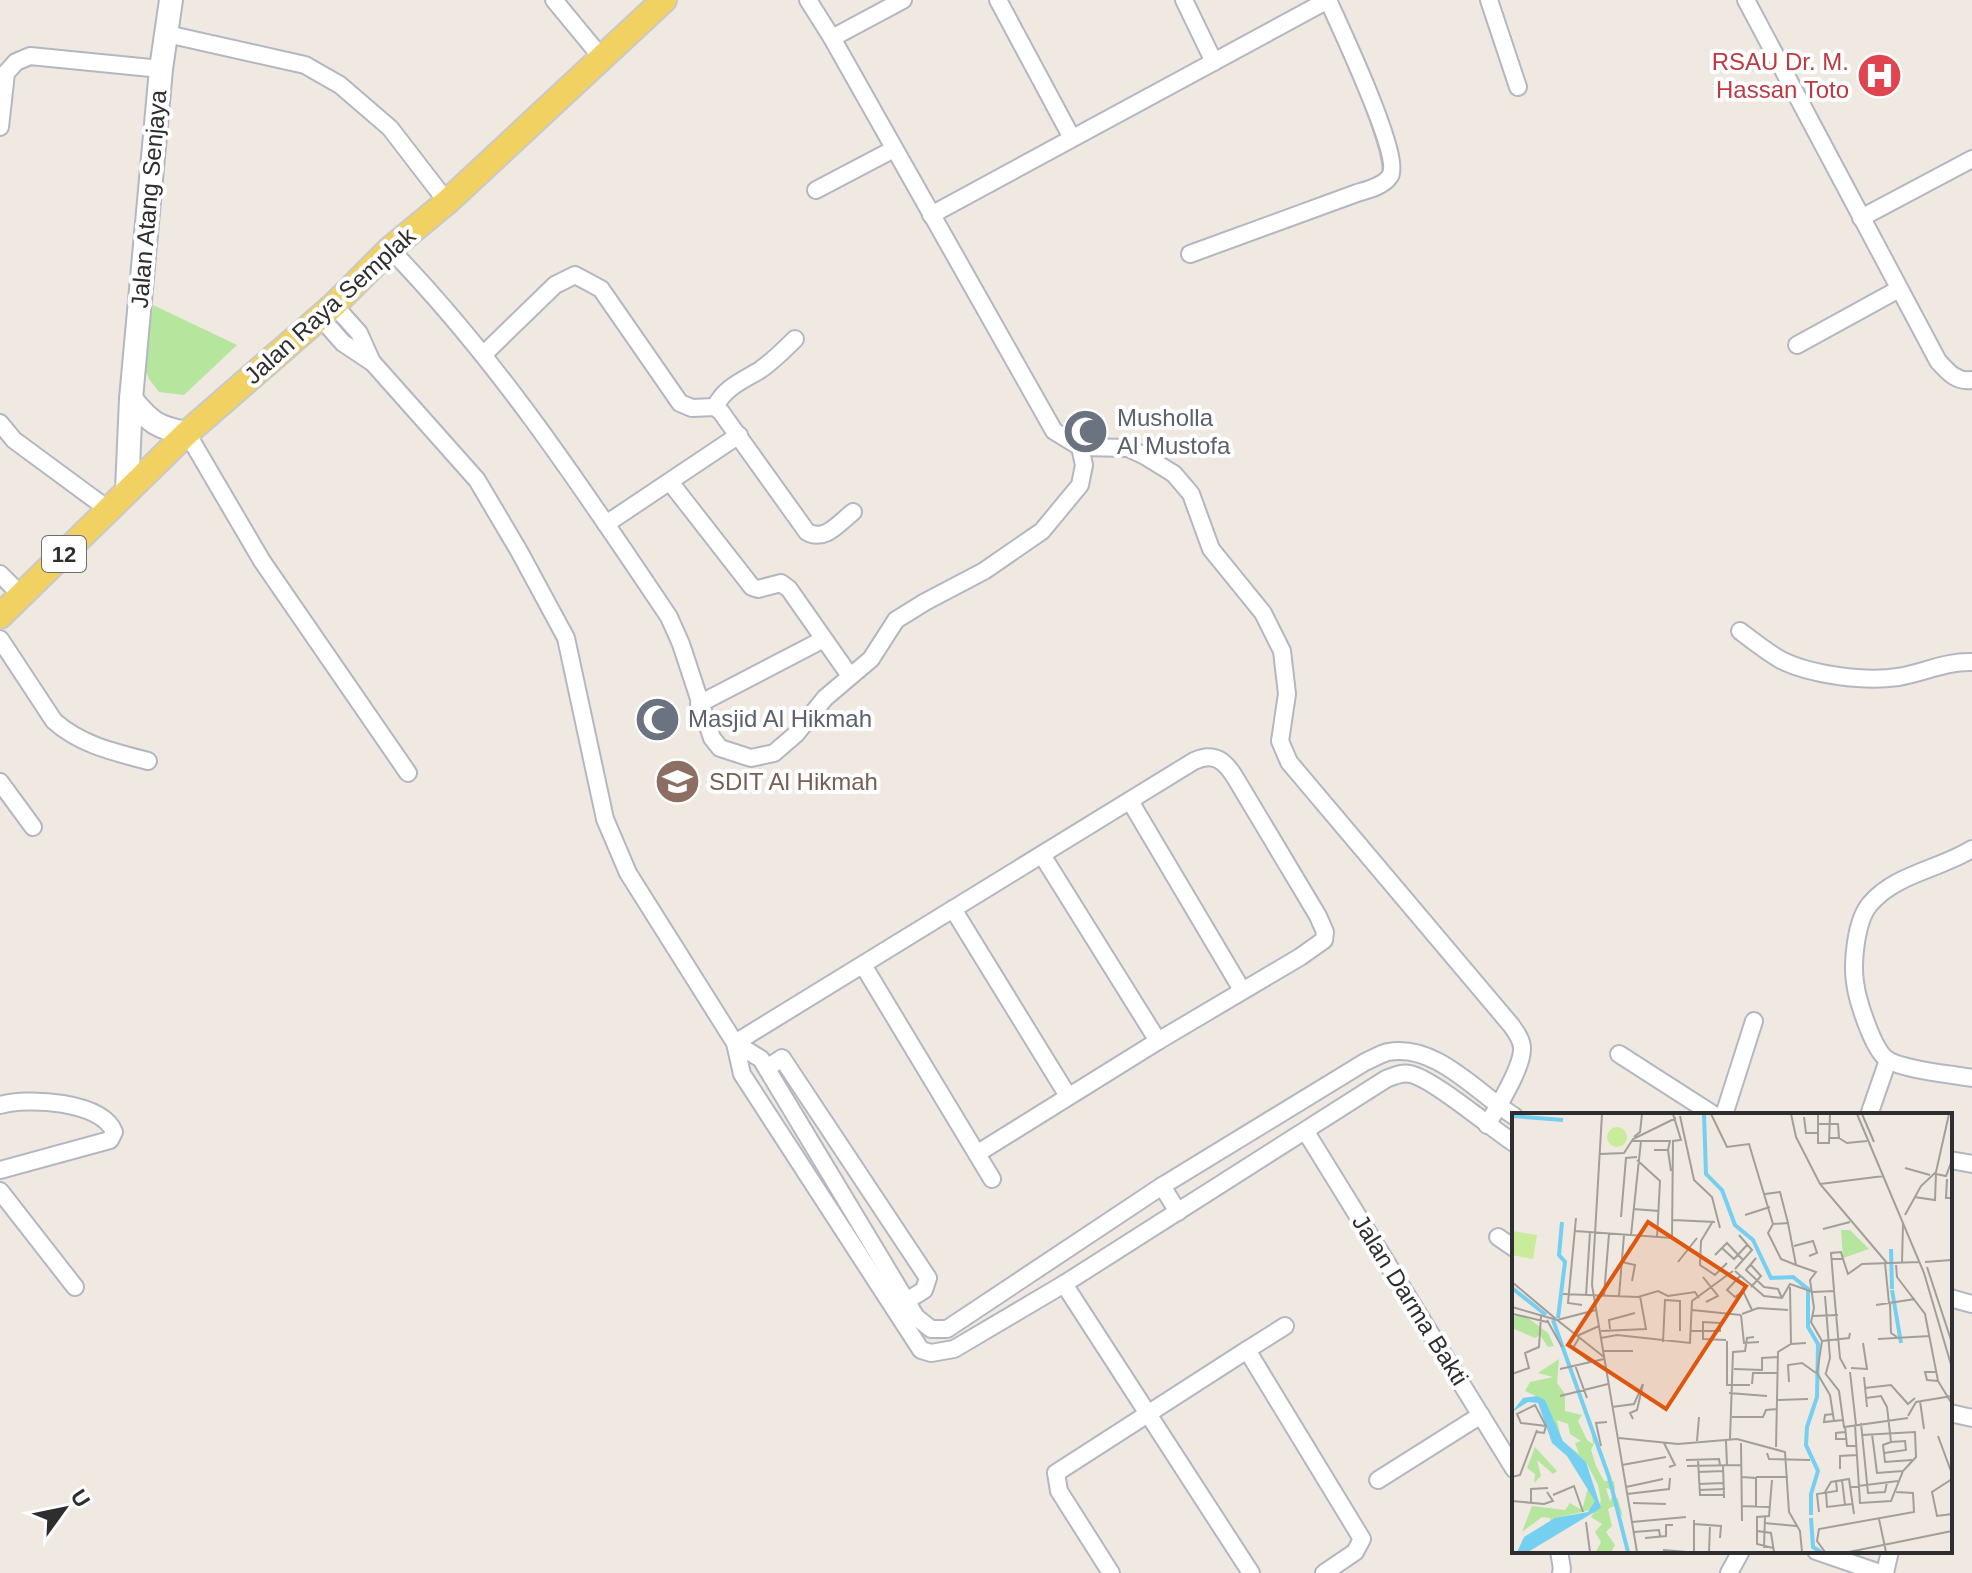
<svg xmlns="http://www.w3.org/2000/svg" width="1972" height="1573" font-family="Helvetica,sans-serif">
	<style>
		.green { fill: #b6e59e }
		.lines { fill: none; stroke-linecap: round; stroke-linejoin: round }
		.street-casing { stroke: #b4b7c1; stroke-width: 20 }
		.secondary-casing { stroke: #b4b7c1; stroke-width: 26 }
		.primary-casing { stroke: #c9c9c9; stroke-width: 28 }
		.street { stroke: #fff; stroke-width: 16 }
		.secondary { stroke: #fff; stroke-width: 22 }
		.primary { stroke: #f2d163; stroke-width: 24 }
		.labels { text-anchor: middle; stroke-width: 8; stroke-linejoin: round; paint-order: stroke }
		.shield { fill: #fff; stroke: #6d6d6d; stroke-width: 2 }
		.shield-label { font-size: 22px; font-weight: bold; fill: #2e2e2e }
		.health-label { font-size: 24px; fill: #be3a42; stroke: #fff; text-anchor: end }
		.street-label { font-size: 24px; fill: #2e2e2e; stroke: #fff }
		.worship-label { font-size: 24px; fill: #5b616d; stroke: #fff; text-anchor: start }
		.education-label { font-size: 24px; fill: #785e54; stroke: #fff; text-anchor: start }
		.inset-river { fill: none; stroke: #75cff0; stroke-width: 4 }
		.inset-road { fill: none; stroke: #a29e99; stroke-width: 2 }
		.view { fill: #df570e; fill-opacity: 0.15; stroke: #df570e; stroke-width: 4 }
		.inset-edge { fill: none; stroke: #2e2e2e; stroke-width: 4 }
	</style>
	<rect width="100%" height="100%" fill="#efe9e1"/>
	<path class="green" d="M153,305L237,345L184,395L159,392L149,379L144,366Z"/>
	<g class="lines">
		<defs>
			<g id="street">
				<path d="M554,0L601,57"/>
				<path d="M808,0L832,38L1054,431L1080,447L1128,448L1145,456L1174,474L1191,494L1211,549L1263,613L1282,651L1287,694L1280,741L1289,762L1511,1025C1516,1032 1522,1040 1522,1048C1523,1067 1497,1108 1487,1125"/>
				<path d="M998,0L1072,138"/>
				<path d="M1184,0L1214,62"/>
				<path d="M1489,0L1518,87"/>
				<path d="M1746,0L1938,361C1948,372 1956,382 1972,380"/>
				<path d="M167,34L305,65L340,85L390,128L447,202"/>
				<path d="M832,38L903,0"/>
				<path d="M0,127L6,73L16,62L30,56L161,69"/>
				<path d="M816,190L894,149"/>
				<path d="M931,215L1328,0"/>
				<path d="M1861,218L1972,159"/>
				<path d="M390,249C498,360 583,489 669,617L681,644L712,738L720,748L751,758L774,753L796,734L825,698L871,659L896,620L925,602L984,571L1042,531L1080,485L1084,465L1080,447"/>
				<path d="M1190,254L1357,193C1367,190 1384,186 1390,176C1402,157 1340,27 1328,0"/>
				<path d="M334,305L359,333L372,362"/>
				<path d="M320,317L343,343L373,363L477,480L519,551L566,638L605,819L628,873L735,1043L742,1074L921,1350L931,1353L954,1349L1064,1284L1386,1079C1394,1076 1402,1072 1410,1074C1432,1078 1492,1129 1514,1143"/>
				<path d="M1797,345L1899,289"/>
				<path d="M484,354L555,285L575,275L601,289L680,403L692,408L715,407L721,412L807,532C825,542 839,523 853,512"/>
				<path d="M715,407C725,387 742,381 760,370C773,361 784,350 795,339"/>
				<path d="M0,423L14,440L109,510"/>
				<path d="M187,433L262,561L408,773"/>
				<path d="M670,482L752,587L758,589L781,583L789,589L850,676"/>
				<path d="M606,524L739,435"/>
				<path d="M0,574L22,596"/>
				<path d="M1740,631C1753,641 1767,652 1781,660C1811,675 1865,682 1898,677C1923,673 1946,661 1972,662"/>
				<path d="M0,639L54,721C81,745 114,752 148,761"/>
				<path d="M699,704L822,640"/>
				<path d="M0,782L33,827"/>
				<path d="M1130,801L1242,990"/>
				<path d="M1972,849C1940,869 1895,874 1870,904C1856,920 1852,962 1855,982C1857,999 1873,1051 1888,1060C1904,1070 1951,1074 1972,1078"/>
				<path d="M1042,855L1158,1041"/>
				<path d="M953,909L1068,1096"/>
				<path d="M863,965L992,1179"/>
				<path d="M735,1043L1194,761C1215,751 1226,762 1236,779L1318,916L1325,932L1324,940L1300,957L1158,1041L978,1153"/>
				<path d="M735,1043L761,1059L916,1317L931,1329H947L1162,1186L1365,1062C1372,1059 1380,1054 1388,1052C1436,1043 1477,1093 1514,1116"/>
				<path d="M1619,1054L1714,1115"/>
				<path d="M767,1068L782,1058L928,1278L924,1290L908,1300"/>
				<path d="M0,1105C27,1097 102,1101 114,1132L110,1140L0,1170"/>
				<path d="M1724,1115L1754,1021"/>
				<path d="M1869,1115L1888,1060"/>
				<path d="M1306,1132L1514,1469"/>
				<path d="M1950,1160L1972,1164"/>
				<path d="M1162,1186L1178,1212"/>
				<path d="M0,1191L75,1287"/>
				<path d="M1498,1237L1514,1248"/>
				<path d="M1064,1284L1251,1573"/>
				<path d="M1950,1298L1972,1304"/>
				<path d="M1247,1350L1285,1326"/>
				<path d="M1950,1413L1972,1418"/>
				<path d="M1378,1480L1481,1415"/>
				<path d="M1559,1551L1562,1569L1561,1573"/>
				<path d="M1816,1551L1880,1573"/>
				<path d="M1111,1573L1059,1491L1056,1473L1247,1350L1362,1539L1355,1552L1324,1573"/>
				<path d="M1729,1573L1741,1551"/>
				<path d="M1885,1573L1890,1551"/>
			</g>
			<g id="secondary">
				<path d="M131,399C150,422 157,428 187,433"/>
				<path d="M127,490L131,399L161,69L171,0"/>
			</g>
			<path id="primary" d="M0,616L187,433L334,305L390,249L447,202L664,0"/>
		</defs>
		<use href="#street" class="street-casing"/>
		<use href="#secondary" class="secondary-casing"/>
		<use href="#primary" class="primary-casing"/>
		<use href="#street" class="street"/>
		<use href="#secondary" class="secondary"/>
		<use href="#primary" class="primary"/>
	</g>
	<defs>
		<symbol id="hospital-disc" viewBox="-11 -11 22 22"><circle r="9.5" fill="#e0444e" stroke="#fff"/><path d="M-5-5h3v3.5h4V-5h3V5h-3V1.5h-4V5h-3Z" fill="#fff"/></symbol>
		<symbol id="mosque-disc" viewBox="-11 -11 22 22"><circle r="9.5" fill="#6b7280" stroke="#fff"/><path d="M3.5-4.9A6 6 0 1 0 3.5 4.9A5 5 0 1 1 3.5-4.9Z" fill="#fff"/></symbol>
		<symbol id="school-disc" viewBox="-11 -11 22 22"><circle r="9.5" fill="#8d6e63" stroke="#fff"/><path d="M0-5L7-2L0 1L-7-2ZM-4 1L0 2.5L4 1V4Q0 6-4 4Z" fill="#fff"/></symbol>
	</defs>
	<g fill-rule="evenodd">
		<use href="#hospital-disc" x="1854" y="50" width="51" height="51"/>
		<use href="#mosque-disc" x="1060" y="406" width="51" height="51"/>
		<use href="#mosque-disc" x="632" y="694" width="51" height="51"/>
		<use href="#school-disc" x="652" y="756" width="51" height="51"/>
	</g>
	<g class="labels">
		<rect class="shield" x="42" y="536" width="44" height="36" rx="6"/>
		<g class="shield-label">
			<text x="64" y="562">12</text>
		</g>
		<g class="health-label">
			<text x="1849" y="70">RSAU Dr. M.<tspan x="1849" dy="28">Hassan Toto</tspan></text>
		</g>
		<g class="street-label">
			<text transform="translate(149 199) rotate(-85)" y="8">Jalan Atang Senjaya</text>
			<text transform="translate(330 306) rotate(-42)" y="8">Jalan Raya Semplak</text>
			<text transform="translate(1410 1300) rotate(58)" y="8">Jalan Darma Bakti</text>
		</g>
		<g class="worship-label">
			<text x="1117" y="426">Musholla<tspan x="1117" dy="28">Al Mustofa</tspan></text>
			<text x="688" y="727">Masjid Al Hikmah</text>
		</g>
		<g class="education-label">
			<text x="709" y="790">SDIT Al Hikmah</text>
		</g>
	</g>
	<g transform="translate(1512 1113)">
		<rect width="440" height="440" fill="#efe9e1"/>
		<path d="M329,117H338L357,136L331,145ZM12,202L36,220L42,233L36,234L28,222L23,225L0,215V204ZM47,246L45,270L53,281V298L70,302L66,308L75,327L81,331L80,320L84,326L79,337L84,353L92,368H102L103,377L94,375L98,389L101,381L106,386L111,404L102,393L96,396L100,413L94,419L103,432L99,439H84L89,429L83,419L90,411L79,404L89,388L86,372L74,349L52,329L67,341L63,330L69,328L58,321L56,311L45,307L49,325L33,287L13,278L18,269L41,264L26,260ZM23,334L45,358L41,361L25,347L29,363L22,370L23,361L15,355ZM76,375L84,388L78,397L44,405L39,411L38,405L30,404L10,419L20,393L53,397L58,390L70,397Z" fill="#b6e59e"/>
		<path d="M95 24a10 10 0 1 1 20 0a10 10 0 1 1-20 0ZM0,118L25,122L21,146L0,142Z" fill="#c9ec9a"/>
		<path d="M25,283L33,287L51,328L74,349L89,395L16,439H5L12,424L43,405L76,399L83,388L55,343L40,330L26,290L16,289L0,299L11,285Z" fill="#75cff0"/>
		<path class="inset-river" d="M192,1L194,61L210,77L223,112L241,127L259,165L281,164L296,176V214L306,231L305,284L295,314L294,332L306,358L299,381V402M0,3L51,7M379,136L380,176M0,175L34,202M380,177L389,230M46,205L53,149L47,142L50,109M41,207L97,364L116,439M299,405L301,434L309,439"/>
		<path class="inset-road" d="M90,1L80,172L125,439M199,1L215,34L237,31L261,111L276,110L284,152L304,159L298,167L302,195L299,209L310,228L305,260M279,1L284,24L308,71L375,150M306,1V30H317L318,1M345,1L412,160L440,255M350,1L362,29M168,3L182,67L200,84L208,115M292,4L294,20H306M306,11H326L327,25H318M122,24L128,19L130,1M327,25L335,30L355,28M119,28H158L156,37M142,37H156L159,58M88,41L112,40L121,26L164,5M125,47L148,68L145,125M393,55L418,62M424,61L434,63L440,47M435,66L434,85H440M308,71L372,63M253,81L268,79L276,110M402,84L423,87L424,60M121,96L147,98M233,102L258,94M393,102L409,73L424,59L437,1M109,104L114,45L125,44M64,105L56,190L70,192M161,107L203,109M201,108L189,128L188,152L203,162L215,150M261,111L256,120L269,146L284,152M311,116L338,109M63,118L160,125L161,28L169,27L161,1M119,122L129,28M282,133L301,128L305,140L297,143M210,135L222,146L236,131M203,142L215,130L231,147M244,145L234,157L252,174L266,176L270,185M319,146H331L336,161L350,151L407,149M110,149L123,152L120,168M166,149L185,125M390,149L391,111M413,149L440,147M373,150L377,190M238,151L249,163L239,174M384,152L385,164L413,201L426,268L440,291M415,154L440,230M223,156L240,137L227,122M223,158L252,183L270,185L278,171L301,179L322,178L328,245L334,256M228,163L215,177L223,184L231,178L240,197M191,164L206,183L194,189M0,169L44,206M278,174L279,231M322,177L319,140L329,139L331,146M51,181L126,184L146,178L156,183L183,179L187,185M92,182L97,121M74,183L78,119M107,183L112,122M313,183L318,245L314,260M378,191L379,220L385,224M364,192L403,186M0,194L45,207L92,244M180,197L229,202M1,201L35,209M230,201L246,195L276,197M229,202L232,230L247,229M300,203L326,202M35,207L50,234M45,207L84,197M98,216L97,207L123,200M89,218L134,216L128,183M179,218H208V210L191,209V226L214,227M65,223L87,213M67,225L61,235L77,248M89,225L105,222L178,230L180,188L221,158M366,226L418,223M215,228V272H238M310,228L337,225L338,220M151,229L153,187L168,188V218M91,238H121M63,252L75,285M339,255L355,256L351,230M48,256L92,246M222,256L250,257V245L266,244M338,259L344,312M424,259H413L415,267L426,268M305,260L318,282L322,308M313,260L327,278L332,314L396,305M0,261L17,255L13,240L27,234L29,203M352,264L355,294M277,269L276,252L290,250L304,260M240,271L241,260H266M353,275L379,272L396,291L403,285M217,280L255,283M48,283L96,271M354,285L369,283L375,294L379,329L371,332L373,349L400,347M265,287L296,286M408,288L412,316M100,294L122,291L131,271L125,297L118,300L121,306M321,301L313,302L312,309L331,307M396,303L404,289L440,283M220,304H251L254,297L265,296M349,310L356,380L373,379L375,369M343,312L348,390L379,388L391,358L404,344L403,319L350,322M333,313L335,333H344M25,319L32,320L34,313L23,292L5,301L9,310L34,313M333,319L324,320V326H334M360,321L365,360L391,358M426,323L440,361M107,325L166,331L225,326L273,339L277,399L288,418L290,439M218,326L221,239L233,238L235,225L242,224M185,328L187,304M214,328L215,352M152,330L163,352L157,354M229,330L230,408M89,333L84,310L95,309M264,334L266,239L279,231L294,230M255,340L257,346L298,347M372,340L394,337L393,328L379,329M174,347L207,346L208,352M186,347L188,382H212M110,352L154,344M211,352L212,385M175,353L230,352M328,356V343L345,342M186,359L211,358M0,364L8,362L25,317M230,364L244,365V393M244,364H276M440,366L420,379L425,403L440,401M260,367L257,403L245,404V431L261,435M330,367L333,392M187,371L211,370M114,374L151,366M338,374L386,368M187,377L213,376M313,379L319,369L337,366L342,401M314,379L315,394L340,391M115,381L157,376L158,365M41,382L62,373L71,399M0,388L32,391L41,388L35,379M19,390V376L36,375M121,390L154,391M229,393L257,394M307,399L305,381L325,378L324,368M367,406L374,439M182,407V439M74,409L78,439M120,409L174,404M252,410L284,413M182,411L209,413L208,425M245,418L259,420L262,439M122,419L147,417L148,423M133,425L154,423V412H161M252,435L253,403M151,437L175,439M197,439L198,412M313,439L305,428L307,416L402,399L401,380L384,379M337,439L440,418"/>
		<path class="view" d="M136,109L234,173L154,296L56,232Z"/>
		<rect width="440" height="440" class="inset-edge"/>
	</g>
	<g transform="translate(64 1509) rotate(57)" stroke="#ffffff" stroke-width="6" paint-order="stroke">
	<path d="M0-6L14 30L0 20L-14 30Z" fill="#2e2e2e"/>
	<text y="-12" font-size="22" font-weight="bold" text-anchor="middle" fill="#2e2e2e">U</text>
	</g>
</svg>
